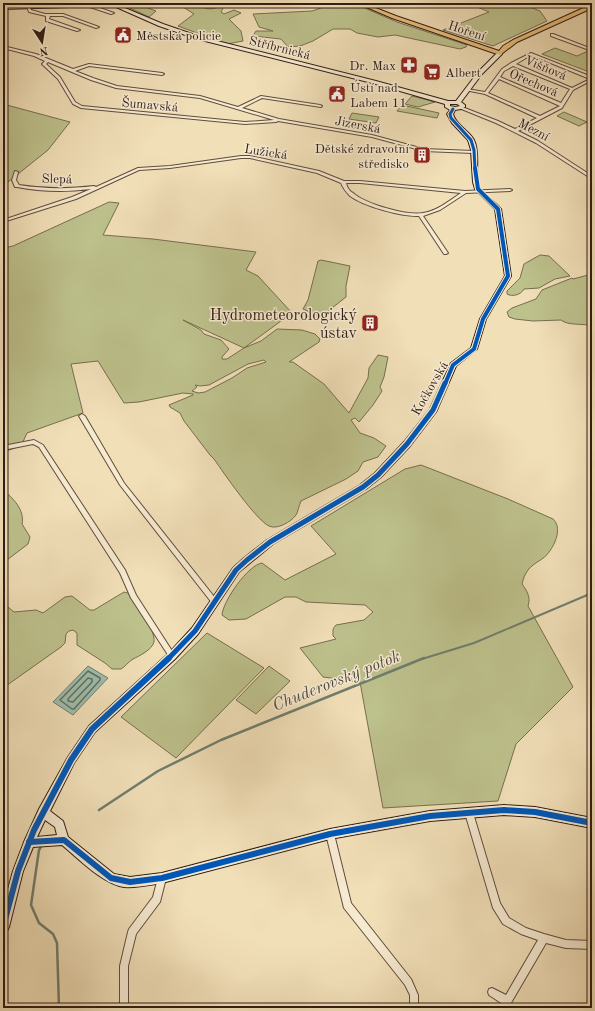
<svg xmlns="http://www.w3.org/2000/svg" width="595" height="1011" font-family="'Old Standard TT',serif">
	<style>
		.green { fill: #bdc18c; stroke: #766e50; fill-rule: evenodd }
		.water { fill: #9bbdab; stroke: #707d6e }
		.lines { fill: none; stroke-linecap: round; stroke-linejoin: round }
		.shore { stroke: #666c5f; stroke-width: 1.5 }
		.stream-far1 { stroke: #707d6e; stroke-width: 2 }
		.stream { stroke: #707d6e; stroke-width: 2.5 }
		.street-casing { stroke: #604d3c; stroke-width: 2 }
		.secondary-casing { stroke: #301c13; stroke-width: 2 }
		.primary-casing { stroke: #301c13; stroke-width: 2 }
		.street { fill: #f6ead1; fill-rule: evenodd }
		.secondary { fill: #f6ead1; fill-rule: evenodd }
		.primary { fill: #e8c07c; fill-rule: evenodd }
		.cycleway-far3-casing { stroke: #f6ead1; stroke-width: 4.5 }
		.cycleway-far2-casing { stroke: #f6ead1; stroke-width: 6 }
		.cycleway-far1-casing { stroke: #f6ead1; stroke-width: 8 }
		.cycleway-casing { stroke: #f6ead1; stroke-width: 9 }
		.cycleway-far3 { stroke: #0057b8; stroke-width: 3 }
		.cycleway-far2 { stroke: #0057b8; stroke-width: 4 }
		.cycleway-far1 { stroke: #0057b8; stroke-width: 5 }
		.cycleway { stroke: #0057b8; stroke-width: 6 }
		.labels { text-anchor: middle; stroke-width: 3; stroke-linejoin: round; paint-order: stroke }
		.far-street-label { font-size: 13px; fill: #301c13; stroke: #f6ead1 }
		.far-poi-label { font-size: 13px; fill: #301c13; stroke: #f6ead1; text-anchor: start }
		.poi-label { font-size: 16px; fill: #301c13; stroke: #f6ead1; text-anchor: end }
		.water-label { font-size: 17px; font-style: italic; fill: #504c41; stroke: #f6ead1 }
	</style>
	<rect width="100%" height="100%" fill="#f1dfb8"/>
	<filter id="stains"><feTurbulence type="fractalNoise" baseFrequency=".005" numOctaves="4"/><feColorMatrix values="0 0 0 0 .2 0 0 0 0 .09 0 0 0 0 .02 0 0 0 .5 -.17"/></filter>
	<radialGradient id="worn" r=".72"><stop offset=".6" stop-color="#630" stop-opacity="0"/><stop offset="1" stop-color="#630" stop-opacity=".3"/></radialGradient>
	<g class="green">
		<path d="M119,3H197C206,12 215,9 225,4L221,12L224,14L234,10L241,13L229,19L241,31L243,41L227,44L178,26L194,14L183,7L163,3L148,8L156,11L149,17Z"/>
		<path d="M320,3H353L397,22L467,45L466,47L460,49L395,35L378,37L357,33L350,29H333L313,41L300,46L288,47L281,39L253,36L256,31H273L259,27L253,14L312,11L321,8L319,4Z"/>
		<path d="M478,3H520L540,11L547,21L493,46L443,30L489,12L475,6Z"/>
		<path d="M555,48L577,56L590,50L592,51V73L542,54Z"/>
		<path d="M412,96L435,102L418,107L405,104Z"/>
		<path d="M3,104L70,122L48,150L3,186Z"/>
		<path d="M402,105L439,113L437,118L397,111Z"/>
		<path d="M564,112L587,122L579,126L557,116Z"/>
		<path d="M352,113L379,117L376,123L349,119Z"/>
		<path d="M109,202L119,203L103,235L153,239L256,252L246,270L258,276L292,313L244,348L261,341L277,329L302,330L315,334L320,339L319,342L289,362H293L324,384L349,413L368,378L369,368L378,355L388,357L384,377L380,387L382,391L373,405L359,422L355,418L351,420L360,433L374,438L386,446L378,457L363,462L358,471L346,479L301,501C299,505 298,512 296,515C291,522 277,530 269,526C256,520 223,472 214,459L210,455L184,421L180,413L170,407L169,405L193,395V394L183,393L139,402L124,403L98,361L71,364L83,413L27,433L21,446L3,452V248L13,246ZM183,320L244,348L227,359H222V357L229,349L221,340L204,334L201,330ZM264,360L266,362L247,368L232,378L205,392L198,393L192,391L197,387L195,385L200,386L209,385L248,364Z"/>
		<path d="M540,255L549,256L570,276L555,279L539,288L524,289C521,295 512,297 507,294V291L520,278L524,264Z"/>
		<path d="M321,260L350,266L346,286V297L327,312V320L303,309L308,300L318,261Z"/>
		<path d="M592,274V326C583,323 568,326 561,320L533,321L515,319L509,317L507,312L512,308L536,299L542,290L572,278L573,279Z"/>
		<path d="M421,465L508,499L553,519C562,527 556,543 549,552C544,560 534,562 528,570C525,574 523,579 522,584C527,591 531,597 528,606L573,687L516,744L498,801L383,808L360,682L323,677L300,648L336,639L333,636C333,631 332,629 336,625L364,620L373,612L365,605L306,602L296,597H285L246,619L229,620L222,615C223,601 248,565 262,563L285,580L336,554L311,526L405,469Z"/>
		<path d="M3,490C13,498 25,510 22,524L30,537L28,544L3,563Z"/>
		<path d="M124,592L131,594C137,604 156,631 154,642C152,650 139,656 133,659C128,662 125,667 121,669H112L105,663L77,645V633L73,630L69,631L66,634L65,643L61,647L3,688V603L14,612L36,610L43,613L65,597L72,596L90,610H94Z"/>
		<path d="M207,633L264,668L176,758L121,717Z"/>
		<path d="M269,666L290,681L256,714L236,700Z"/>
	</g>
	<path class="water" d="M88,666L108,678L73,715L53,702Z"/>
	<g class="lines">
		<g class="shore">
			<path d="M88,671L100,678V680L74,709H72L60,700Z"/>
			<path d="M88,678L92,679V682L73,702L68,701V699Z"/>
		</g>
		<path class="stream-far1" d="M422,659L474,643L592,593"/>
		<g class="stream">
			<path d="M99,810L158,771L221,740L424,658"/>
			<path d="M42,845L39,850L31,905L39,923L53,934L57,943L59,1008"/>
		</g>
		<defs>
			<g id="street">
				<path d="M84,3H86L114,13L111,14L84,5Z"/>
				<path d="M27,6H29L31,10L45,14H63L99,27L96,28L63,16H50L49,19L80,30L77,31L46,21V16L29,12Z"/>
				<path d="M3,25H6L7,26L3,27Z"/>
				<path d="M551,34H553L592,49V51L551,36Z"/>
				<path d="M3,46L36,54L73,69L89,64L162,73L164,74L162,75L89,66L75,71L93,78L117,86L200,96L238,107L261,96L320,105L322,106L321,107L262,98L242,108L279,119L372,135L424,149L473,151L475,152L473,153L424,151L372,137L278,121L276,122L245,124L81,108L73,104L58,79L43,65L42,64L45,61L34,56L3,48ZM48,62L91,80L116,88L200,98L274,120L245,122L82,106L75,102L60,77L46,64Z"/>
				<path d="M531,53L592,77V80L573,90L562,108L518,131L538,141L592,176V179L536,143L496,123L459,108L462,107L498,121L515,129L537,118L485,94L465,90L467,89L485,92L502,69L511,63ZM531,55L590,79L572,88L516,64ZM513,66L570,89L561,103L500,77L504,71ZM499,79L560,106L540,116L488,93Z"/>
				<path d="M241,156H250L319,171L344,181H360L465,191L510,189L512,190L510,191L466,193L440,210L423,216L448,253L446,254H444L419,216C402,217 363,206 350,196C346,192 343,188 341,183L317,173L250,158H241L170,168L139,170L76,199L3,222V220L72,197L91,189C66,192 42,192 17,187H15L12,180L15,171L18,172L16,180L19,185C44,189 69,189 94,186L96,187L138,168L170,166ZM346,183H360L461,193C449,201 437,211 423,213C407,216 365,204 353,193C349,191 347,187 346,183Z"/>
				<path d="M82,414L85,416L124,483L216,599L217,601L216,603L214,604L212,603L120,485L79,416Z"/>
				<path d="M34,440L43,445L125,570L136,595L174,654L175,656L174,658L172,659L170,658L131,598L120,573L39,447L33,444L3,450V446Z"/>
				<path d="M469,809L472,810L473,813L500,903L509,918L526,928L544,934L566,940L592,941V949L566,948L546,943L508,1008H499L501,1003L489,995L488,992L489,989L492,988L506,995L538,940L521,934L503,924L493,908L465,813L466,810Z"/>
				<path d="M330,830L333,831L334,834L351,903L411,979L418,995V1008H410V995L405,985L344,908L326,834L327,831Z"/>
				<path d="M162,874L165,875L166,878L160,902L136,934L128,966V1008H120V966L128,932L129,929L153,897L158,878L159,875Z"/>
			</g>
			<g id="secondary">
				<path d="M80,3H91L69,7L3,9V7L69,5Z"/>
				<path d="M107,3H113L163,24L201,37L376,81L448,101H456L478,72L498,52H502V54L482,74L461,102L465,105V107L461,109L455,110L453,114C456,126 469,130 474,140C481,155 474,172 479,187C483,196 495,201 501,209L511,276L486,319L477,349L456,366L436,412L410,446L381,477L366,489L273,544L239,572L198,634L175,659L95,732L74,763L50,811L63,821L68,837L114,874L130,877L162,873L330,829L430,811L504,805L535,807L592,818V828L535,817L504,815L430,821L330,839L162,883C150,885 137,888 124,887C103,884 79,859 62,845L33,847L23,871L9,927L7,931L3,933V907L13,871L24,842L39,809L68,757L89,726L169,653L192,628L233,568L244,558L267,540L360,485L375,473L404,442L430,409L451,363L471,348L480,319L505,276L495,209L475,189L473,182L471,150L468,140L452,123L447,114L450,110L445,107V104L372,83L197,39L159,26ZM450,104H457L460,106L455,107L450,106ZM45,820L55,827L57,835L37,837Z"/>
			</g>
			<path id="primary" d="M357,3H363L396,16L499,51L503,46L513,40L590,5H592V8L517,42L500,55L392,18Z"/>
		</defs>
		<use href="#street" class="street-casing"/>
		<use href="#secondary" class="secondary-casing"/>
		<use href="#primary" class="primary-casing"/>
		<use href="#street" class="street"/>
		<use href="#secondary" class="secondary"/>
		<use href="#primary" class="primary"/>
		<defs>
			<path id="cycleway-far3" d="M453,109L450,114L451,118L471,140L474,150L475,169"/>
			<path id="cycleway-far2" d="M445,384L453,365L474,349L483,319L508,276L498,209L478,189L475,168"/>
			<path id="cycleway-far1" d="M168,659L195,631L236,570L247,560L270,542L363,487L378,475L407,444L433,410L445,383"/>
			<g id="cycleway">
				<path d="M29,842L64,840L111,878L130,882L162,878L330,834L430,816L504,810L535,812L592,823"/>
				<path d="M3,927L18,871L34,830L71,760L92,729L169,658"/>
			</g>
		</defs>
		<use href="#cycleway-far3" class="cycleway-far3-casing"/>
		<use href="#cycleway-far2" class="cycleway-far2-casing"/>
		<use href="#cycleway-far1" class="cycleway-far1-casing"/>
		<use href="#cycleway" class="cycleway-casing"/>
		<use href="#cycleway-far3" class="cycleway-far3"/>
		<use href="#cycleway-far2" class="cycleway-far2"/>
		<use href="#cycleway-far1" class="cycleway-far1"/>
		<use href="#cycleway" class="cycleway"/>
	</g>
	<defs>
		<symbol id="civic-square" viewBox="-11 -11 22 22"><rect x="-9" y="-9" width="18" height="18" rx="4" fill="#8f2418" stroke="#f6ead1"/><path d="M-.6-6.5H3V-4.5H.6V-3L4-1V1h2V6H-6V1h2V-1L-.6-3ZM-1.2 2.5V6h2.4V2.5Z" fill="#fff"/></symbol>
		<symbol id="pharmacy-square" viewBox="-11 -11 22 22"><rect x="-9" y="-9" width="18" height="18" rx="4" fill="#8f2418" stroke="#f6ead1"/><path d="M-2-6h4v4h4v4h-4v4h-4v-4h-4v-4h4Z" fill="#fff"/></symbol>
		<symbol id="supermarket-square" viewBox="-11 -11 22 22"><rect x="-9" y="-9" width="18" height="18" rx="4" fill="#8f2418" stroke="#f6ead1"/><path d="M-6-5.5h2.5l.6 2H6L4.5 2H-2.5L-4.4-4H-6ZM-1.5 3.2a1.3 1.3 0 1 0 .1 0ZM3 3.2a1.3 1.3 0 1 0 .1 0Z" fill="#fff"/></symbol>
		<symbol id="building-square" viewBox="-11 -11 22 22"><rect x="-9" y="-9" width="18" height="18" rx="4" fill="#8f2418" stroke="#f6ead1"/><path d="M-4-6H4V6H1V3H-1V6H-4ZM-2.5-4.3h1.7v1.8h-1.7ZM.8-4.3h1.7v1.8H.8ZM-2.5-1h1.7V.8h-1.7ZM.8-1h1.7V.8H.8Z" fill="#fff"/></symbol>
	</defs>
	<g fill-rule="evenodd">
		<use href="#civic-square" x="113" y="25" width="20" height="20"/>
		<use href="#pharmacy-square" x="399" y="55" width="20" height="20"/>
		<use href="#supermarket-square" x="422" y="62" width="20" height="20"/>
		<use href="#civic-square" x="327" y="84" width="20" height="20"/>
		<use href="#building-square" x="412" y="145" width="20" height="20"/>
		<use href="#building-square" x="360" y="313" width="20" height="20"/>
	</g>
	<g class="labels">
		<g class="far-street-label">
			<text transform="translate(467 30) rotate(18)" y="5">Hoření</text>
			<text transform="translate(280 47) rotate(14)" y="5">Stříbrnická</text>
			<text transform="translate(546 67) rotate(23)" y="5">Višňová</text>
			<text transform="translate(534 82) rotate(23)" y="5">Ořechová</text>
			<text transform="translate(150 104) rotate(5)" y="5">Šumavská</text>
			<text transform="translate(358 124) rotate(11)" y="5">Jizerská</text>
			<text transform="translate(534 129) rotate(28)" y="5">Mezní</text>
			<text transform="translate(266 151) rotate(9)" y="5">Lužická</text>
			<text transform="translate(57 178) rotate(1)" y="5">Slepá</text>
			<text transform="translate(429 388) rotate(-60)" y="5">Kočkovská</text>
		</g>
		<g class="far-poi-label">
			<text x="136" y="40">Městská policie</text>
			<text x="396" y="70" text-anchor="end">Dr. Max</text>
			<text x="445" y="77">Albert</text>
			<text x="350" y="92">Ústí nad<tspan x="350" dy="15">Labem 11</tspan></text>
			<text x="409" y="153" text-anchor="end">Dětské zdravotní<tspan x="409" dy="15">středisko</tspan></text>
		</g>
		<g class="poi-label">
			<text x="357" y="320">Hydrometeorologický<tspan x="357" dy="18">ústav</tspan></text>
		</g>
		<g class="water-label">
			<text transform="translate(336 680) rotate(-22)" y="6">Chuderovský potok</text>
		</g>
	</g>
	<rect width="595" height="1011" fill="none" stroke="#f1dfb8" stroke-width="16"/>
	<rect x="4" y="4" width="587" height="1003" fill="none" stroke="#301c13" stroke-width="2"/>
	<rect x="8" y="8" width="579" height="995" fill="none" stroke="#301c13"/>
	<g transform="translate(42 42) rotate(168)" stroke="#f6ead1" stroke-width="3" paint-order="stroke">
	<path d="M0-3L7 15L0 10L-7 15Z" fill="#301c13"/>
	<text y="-6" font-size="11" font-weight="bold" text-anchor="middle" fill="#301c13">N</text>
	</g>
	<rect width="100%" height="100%" filter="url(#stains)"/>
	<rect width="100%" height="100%" fill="url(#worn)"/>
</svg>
